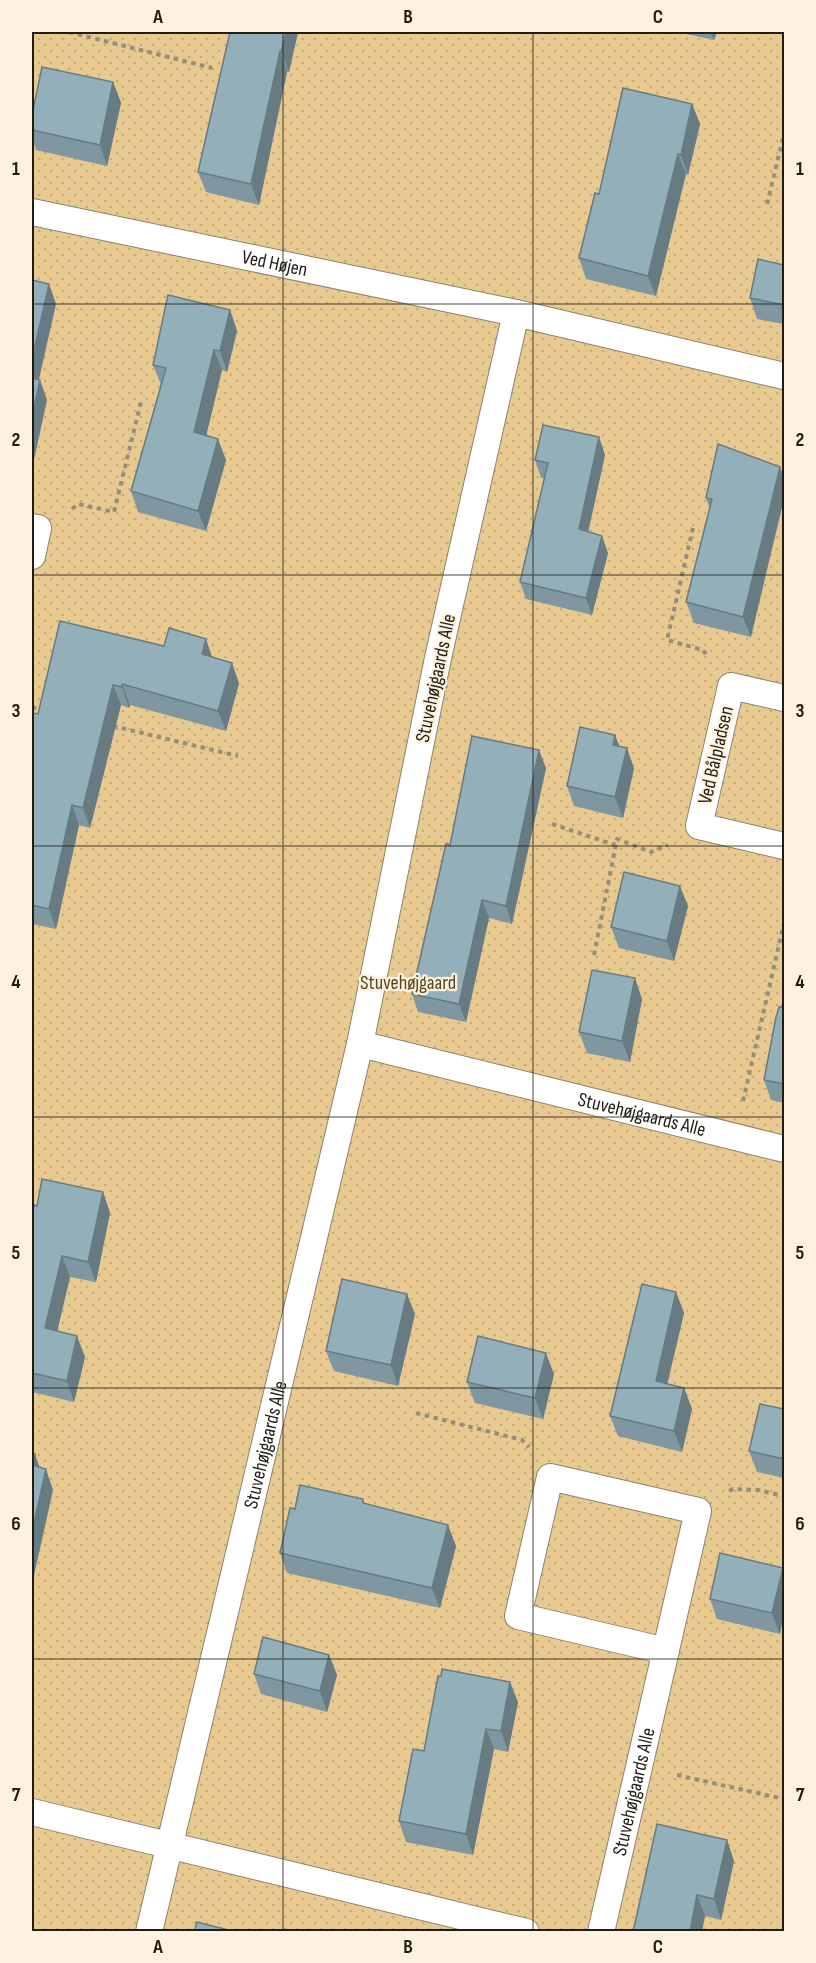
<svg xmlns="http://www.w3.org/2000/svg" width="816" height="1963" font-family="'Sofia Sans Condensed',sans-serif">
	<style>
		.park { fill: url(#park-dots) }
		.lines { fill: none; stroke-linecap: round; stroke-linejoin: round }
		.service-casing { stroke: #8f836d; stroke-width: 28 }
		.path { stroke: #978d7c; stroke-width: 4; stroke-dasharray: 4.5 4.5; stroke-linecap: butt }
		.service { stroke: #fff; stroke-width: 26 }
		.wall { fill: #7e97a0 }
		.shaded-wall { fill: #677b82 }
		.building { fill: #93b0ba; stroke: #677b82; stroke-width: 1.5 }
		.grid { fill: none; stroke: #221d14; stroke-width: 1.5; stroke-opacity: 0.55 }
		.labels { text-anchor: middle; stroke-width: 4.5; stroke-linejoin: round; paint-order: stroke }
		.street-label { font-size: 20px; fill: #221d14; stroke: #fdf2df }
		.park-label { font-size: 20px; fill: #58441f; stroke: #fdf2df }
		.neatline { fill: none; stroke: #221d14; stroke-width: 2 }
		.grid-label { font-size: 20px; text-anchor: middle; font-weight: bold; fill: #221d14 }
	</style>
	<defs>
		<pattern id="park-dots" width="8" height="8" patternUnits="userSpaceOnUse" patternTransform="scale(1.5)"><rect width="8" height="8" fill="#e8c990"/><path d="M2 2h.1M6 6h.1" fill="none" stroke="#c7ac7b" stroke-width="1.8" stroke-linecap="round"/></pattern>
	</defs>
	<rect width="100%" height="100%" fill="#f2e5cd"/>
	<rect class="park" x="32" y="32" width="752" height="1899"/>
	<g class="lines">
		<defs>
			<g id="service">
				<path id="s1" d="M32,212L516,313L784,376"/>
				<path id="s2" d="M516,313L438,658L360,1044L784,1149"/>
				<path d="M32,527L38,528L32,556"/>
				<path d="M784,698L731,686L699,826L784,846"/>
				<path d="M32,1812L526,1932"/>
				<path id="s3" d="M149,1932L360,1044"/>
				<path id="s4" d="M601,1932C633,1791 666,1651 698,1511L550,1477L518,1616L666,1651"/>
			</g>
		</defs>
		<use href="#service" class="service-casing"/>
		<g class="path">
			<path d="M69,32L212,68"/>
			<path d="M767,204L784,134"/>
			<path d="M72,509L78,504L114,512L141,402"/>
			<path d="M693,528L667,640L703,650L708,657"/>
			<path d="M32,707L42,710"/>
			<path d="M113,726L238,756"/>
			<path d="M552,824L615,845"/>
			<path d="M594,955L617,839L651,852L668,845"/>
			<path d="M743,1101L784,923"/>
			<path d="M416,1413L522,1440L529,1447"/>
			<path d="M729,1491L733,1489L758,1490L784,1496"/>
			<path d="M677,1775L784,1799"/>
		</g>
		<use href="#service" class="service"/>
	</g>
	<g class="wall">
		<path d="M230,32H298L289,72H287L259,205L206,192L198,172Z"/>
		<path d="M677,32H717L714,40Z"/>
		<path d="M113,82L121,103L107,166L36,150L32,137V115Z"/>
		<path d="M692,104L700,124L688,175L686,174L656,296L586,279L579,258L599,194Z"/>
		<path d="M784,265V324L757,319L750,298Z"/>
		<path d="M230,310L237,331L227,372L222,370L206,435L226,460L206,531L138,512L131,491L161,385L153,365Z"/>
		<path d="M718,444L751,637L694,623L686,602L710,509L706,498Z"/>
		<path d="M605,455L588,532L608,553L592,615L526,599L520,582L544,478H541L535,460Z"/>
		<path d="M164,646L212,657L239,683L226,731L130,705L129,708L121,705L90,828L79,825L56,929L32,924V713L38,714Z"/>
		<path d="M546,768L512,924L489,918L466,1022L418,1012L412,994L450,845Z"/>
		<path d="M634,768L623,818L574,806L567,786Z"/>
		<path d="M688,906L674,961L619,948L611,927Z"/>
		<path d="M784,995V1103L771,1100L764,1080Z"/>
		<path d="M642,999L630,1062L587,1053L579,1032Z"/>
		<path d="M103,1192L110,1213L96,1282L70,1277L57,1331L85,1357L74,1402L32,1392V1216L37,1206Z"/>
		<path d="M684,1313L667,1384L684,1388L692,1409L682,1452L618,1436L610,1416Z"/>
		<path d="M415,1314L398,1386L334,1371L326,1351Z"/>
		<path d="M554,1374L543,1419L475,1403L467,1382Z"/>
		<path d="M784,1409V1478L757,1472L749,1451Z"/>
		<path d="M365,1503L456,1546L440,1608L287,1573L280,1553L295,1509Z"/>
		<path d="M783,1568L784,1573V1612L780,1634L717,1619L710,1599Z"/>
		<path d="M329,1655L337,1675L327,1712L261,1694L254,1674Z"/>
		<path d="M518,1702L508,1752L494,1749L473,1855L406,1842L399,1821L424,1751Z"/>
		<path d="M734,1861L721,1920L705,1916L633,1932Z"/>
	</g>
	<g class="shaded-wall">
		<path d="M286,32H298L289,72L281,52Z"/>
		<path d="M711,32H717L714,40Z"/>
		<path d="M280,51L287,72L259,205L251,184Z"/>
		<path d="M113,82L121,103L107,166L100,145Z"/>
		<path d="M692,104L700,124L688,175L681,155Z"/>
		<path d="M678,154L686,174L656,296L648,276Z"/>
		<path d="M49,284L56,304L35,397L32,388V359Z"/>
		<path d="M230,310L237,331L227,372L220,351Z"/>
		<path d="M214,350L222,370L202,453L194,432Z"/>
		<path d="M40,380L47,400L32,469V416Z"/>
		<path d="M599,437L605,455L585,546L579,529Z"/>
		<path d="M218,439L226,460L206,531L198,511Z"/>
		<path d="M780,467L784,479V499L751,637L743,617Z"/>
		<path d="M602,536L608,553L592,615L586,598Z"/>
		<path d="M206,639L213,660L202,654Z"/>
		<path d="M232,663L239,683L226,731L218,711Z"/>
		<path d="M122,684L130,705L129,708L122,687Z"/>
		<path d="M113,685L121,705L90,828L83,808Z"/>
		<path d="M615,735L623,755L613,745Z"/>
		<path d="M627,748L634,768L623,818L615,797Z"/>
		<path d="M539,750L546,768L512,924L506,906Z"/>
		<path d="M72,805L79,825L56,929L49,909Z"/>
		<path d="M680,886L688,906L674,961L667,941Z"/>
		<path d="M482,900L489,918L466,1022L459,1004Z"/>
		<path d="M635,978L642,999L630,1062L622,1041Z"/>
		<path d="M103,1192L110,1213L96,1282L88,1262Z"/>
		<path d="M62,1256L70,1277L53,1349L45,1328Z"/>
		<path d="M676,1292L684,1313L663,1402L656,1381Z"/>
		<path d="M407,1294L415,1314L398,1386L391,1365Z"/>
		<path d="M77,1336L85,1357L74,1402L67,1381Z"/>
		<path d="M546,1353L554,1374L543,1419L535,1398Z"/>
		<path d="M684,1388L692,1409L682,1452L674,1431Z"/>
		<path d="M35,1454L42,1475L32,1465Z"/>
		<path d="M46,1469L53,1490L33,1580L32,1577V1532Z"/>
		<path d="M448,1525L456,1546L440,1608L432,1588Z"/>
		<path d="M783,1568L784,1573V1612L780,1634L772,1613Z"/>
		<path d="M329,1655L337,1675L327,1712L320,1691Z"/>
		<path d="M510,1682L518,1702L508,1752L501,1731Z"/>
		<path d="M486,1729L494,1749L473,1855L466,1834Z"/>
		<path d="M727,1840L734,1861L721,1920L714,1899Z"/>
		<path d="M697,1895L705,1916L702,1932H690Z"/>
	</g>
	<g class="building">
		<path d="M230,32H286L281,52L280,51L251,184L198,172Z"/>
		<path d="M42,67L113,82L100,145L32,130V115Z"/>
		<path d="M623,88L692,104L681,155L678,154L648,276L579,258L595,193L599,194Z"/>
		<path d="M758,259L784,265V305L750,298Z"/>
		<path d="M32,280L49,284L32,359Z"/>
		<path d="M168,295L230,310L220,351L214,350L194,432L218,439L198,511L131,491L166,368L153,365Z"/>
		<path d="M32,378L40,380L32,416Z"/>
		<path d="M543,425L599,437L579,529L602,536L586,598L520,582L548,463L535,460Z"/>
		<path d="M718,444L780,467L743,617L686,602L712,499L706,498Z"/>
		<path d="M60,621L164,646L169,628L206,639L202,654L232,663L218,711L122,684V687L113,685L83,808L72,805L49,909L32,905V713L38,714Z"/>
		<path d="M580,727L615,735L613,745L627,748L615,797L567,786Z"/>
		<path d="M472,736L539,750L506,906L482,900L459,1004L412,994L446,844L450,845Z"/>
		<path d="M624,872L680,886L667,941L611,927Z"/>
		<path d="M592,970L635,978L622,1041L579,1032Z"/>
		<path d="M784,995V1084L764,1080L776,1017L779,1007H782Z"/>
		<path d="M42,1179L103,1192L88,1262L62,1256L45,1328L77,1336L67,1381L32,1373V1216L34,1205L37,1206Z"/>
		<path d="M342,1279L407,1294L391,1365L326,1351Z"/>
		<path d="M642,1284L676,1292L656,1381L684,1388L674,1431L610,1416Z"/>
		<path d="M478,1336L546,1353L535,1398L467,1382Z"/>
		<path d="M760,1404L784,1409V1459L749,1451Z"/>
		<path d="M32,1454H35L32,1465L46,1469L32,1532Z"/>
		<path d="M300,1485L363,1499V1503L448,1525L432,1588L280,1553L290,1508L295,1509Z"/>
		<path d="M720,1553L783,1568L772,1613L710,1599Z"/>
		<path d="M263,1637L329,1655L320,1691L254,1674Z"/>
		<path d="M442,1669L510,1682L501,1731L486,1729L466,1834L399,1821L413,1749L424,1751L438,1676H441Z"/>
		<path d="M657,1824L727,1840L714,1899L697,1895L690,1932H633Z"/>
		<path d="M197,1922L236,1932H194Z"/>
	</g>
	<path class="grid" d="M283,32V1932M533,32V1932M32,304H784M32,575H784M32,846H784M32,1117H784M32,1388H784M32,1659H784"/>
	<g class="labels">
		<g class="street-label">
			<text dy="7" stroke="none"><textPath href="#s1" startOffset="248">Ved Højen</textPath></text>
			<text transform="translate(435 678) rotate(-78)" y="7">Stuvehøjgaards Alle</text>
			<text transform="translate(715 755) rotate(-77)" y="7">Ved Bålpladsen</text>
			<text dy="7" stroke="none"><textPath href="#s2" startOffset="1038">Stuvehøjgaards Alle</textPath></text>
			<text dy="7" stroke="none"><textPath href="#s3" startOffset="501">Stuvehøjgaards Alle</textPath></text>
			<text dy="7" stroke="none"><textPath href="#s4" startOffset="144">Stuvehøjgaards Alle</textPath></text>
		</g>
		<g class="park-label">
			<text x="408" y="989">Stuvehøjgaard</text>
		</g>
	</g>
	<rect width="816" height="1963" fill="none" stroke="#fdf2df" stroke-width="66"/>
	<rect x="33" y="33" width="750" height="1897" class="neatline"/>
	<g class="grid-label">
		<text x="158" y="23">A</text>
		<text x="408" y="23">B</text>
		<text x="658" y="23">C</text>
		<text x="16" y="175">1</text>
		<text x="800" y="175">1</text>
		<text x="16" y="446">2</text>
		<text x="800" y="446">2</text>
		<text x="16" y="717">3</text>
		<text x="800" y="717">3</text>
		<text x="16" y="988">4</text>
		<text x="800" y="988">4</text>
		<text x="16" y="1259">5</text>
		<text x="800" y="1259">5</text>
		<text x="16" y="1530">6</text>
		<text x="800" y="1530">6</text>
		<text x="16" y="1801">7</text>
		<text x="800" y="1801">7</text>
		<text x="158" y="1953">A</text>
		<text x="408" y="1953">B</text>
		<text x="658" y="1953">C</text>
	</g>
</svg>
